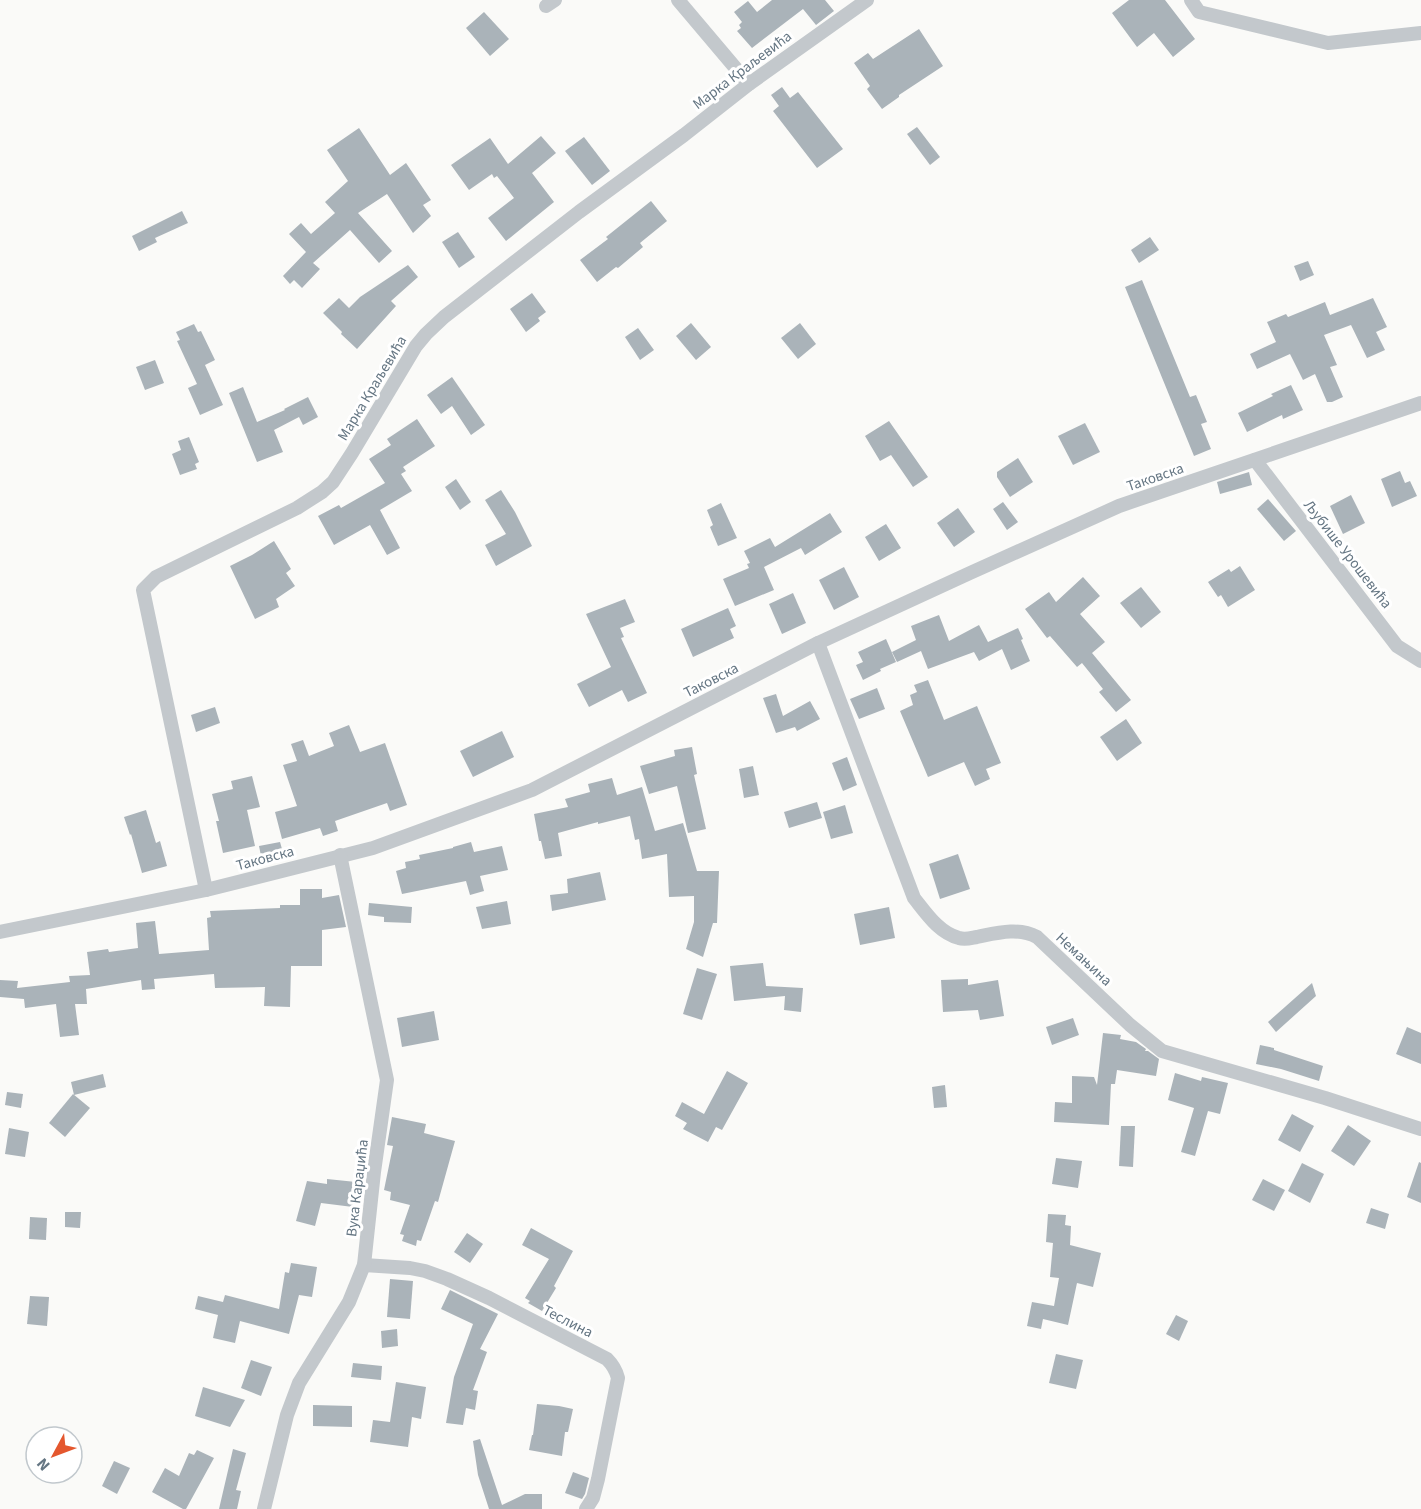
<svg xmlns="http://www.w3.org/2000/svg" width="1421" height="1509" font-family="'Source Sans 3',sans-serif">
	<style>
		.building { fill: #aab3b9 }
		.lines { fill: none; stroke-linecap: round; stroke-linejoin: round }
		.minor { stroke: #c3c8cc; stroke-width: 14 }
		.labels { text-anchor: middle; stroke-width: 6; stroke-linejoin: round; paint-order: stroke }
		.street-label { font-size: 15px; fill: #657683; stroke: #fff }
	</style>
	<rect width="100%" height="100%" fill="#fafaf8"/>
	<g class="building">
		<path d="M772,0H825L834,11L816,25L803,9L752,48L737,31L741,28L739,25L742,22L734,12L748,1L757,12Z"/>
		<path d="M1129,0H1165L1195,39L1173,57L1154,33L1137,47L1112,13Z"/>
		<path d="M484,12L509,39L490,56L466,28Z"/>
		<path d="M919,29L943,66L899,95V97L882,109L867,89L870,86L854,63L868,53L873,59Z"/>
		<path d="M782,87L790,98L798,92L843,149L817,168L773,111L779,106L771,95Z"/>
		<path d="M917,127L940,157L930,165L907,134Z"/>
		<path d="M359,128L390,175L406,163L431,200L423,205L431,216L413,233L387,194L358,213L392,251L379,263L350,230L313,263L320,269L302,288L294,280L290,284L283,276L306,252L289,234L301,223L311,234L335,213L325,202L348,181L327,150Z"/>
		<path d="M541,136L556,153L532,173L554,202L506,241L488,218L514,198L497,176L494,178L492,174L469,190L451,165L490,138L508,164Z"/>
		<path d="M584,137L610,171L592,185L565,151Z"/>
		<path d="M651,201L667,221L640,243L643,247L618,268L616,267L597,282L580,260L608,239L606,237Z"/>
		<path d="M182,211L188,223L155,238L157,242L139,251L132,236Z"/>
		<path d="M458,232L475,257L459,268L442,242Z"/>
		<path d="M1150,237L1159,250L1139,263L1131,250Z"/>
		<path d="M1308,261L1314,275L1300,281L1294,266Z"/>
		<path d="M408,265L418,277L391,301L396,306L357,349L341,334L342,332L323,313L339,298L349,308L360,297Z"/>
		<path d="M1142,280L1190,397L1196,395L1207,422L1201,424L1211,449L1194,456L1125,287Z"/>
		<path d="M532,293L546,312L538,318L540,321L526,332L510,309Z"/>
		<path d="M1373,298L1387,327L1376,332L1385,350L1367,358L1351,325L1324,335L1337,365L1330,367L1343,397L1332,402H1327L1315,374L1303,380L1290,354L1257,369L1250,354L1276,342L1267,322L1286,314L1288,317L1325,302L1330,315Z"/>
		<path d="M691,323L711,347L696,360L676,336Z"/>
		<path d="M800,323L816,344L798,359L781,338Z"/>
		<path d="M194,324L198,332L201,331L215,360L205,365L223,405L200,415L188,388L197,384L177,341L180,340L176,332Z"/>
		<path d="M638,328L654,350L640,360L625,337Z"/>
		<path d="M155,360L164,383L145,390L136,367Z"/>
		<path d="M452,377L485,425L471,435L452,406L441,414L427,395Z"/>
		<path d="M1291,385L1303,410L1283,419L1282,415L1247,432L1238,413L1273,396L1271,394Z"/>
		<path d="M243,387L257,422L285,410L284,409L308,397L318,417L303,425L299,417L274,430L283,452L257,462L229,393Z"/>
		<path d="M417,419L435,446L403,467L406,471L401,474L412,491L380,510L400,548L387,555L370,525L334,545L318,516L339,505L341,508L385,483L369,459L391,445L387,439Z"/>
		<path d="M889,421L928,477L913,487L891,455L880,461L865,436Z"/>
		<path d="M1085,423L1100,452L1073,465L1058,436Z"/>
		<path d="M189,437L199,462L195,464L197,469L180,475L172,454L181,450L178,441Z"/>
		<path d="M1018,458L1033,482L1010,497L997,477V472Z"/>
		<path d="M1400,471L1405,483L1410,481L1417,496L1392,507L1381,479Z"/>
		<path d="M1249,472L1252,485L1220,494L1217,482Z"/>
		<path d="M456,479L471,502L460,510L445,487Z"/>
		<path d="M501,490L515,512L532,546L496,566L485,545L506,534L485,500Z"/>
		<path d="M1351,495L1365,523L1343,534L1330,506Z"/>
		<path d="M1268,499L1296,531L1284,541L1257,509Z"/>
		<path d="M1003,502L1018,522L1007,530L993,509Z"/>
		<path d="M721,503L737,538L718,546L710,527L713,525L707,510Z"/>
		<path d="M958,508L975,532L954,547L937,523Z"/>
		<path d="M830,513L842,532L805,555L801,548L764,567L774,590L735,606L723,579L749,568L747,564L750,563L744,551L770,538L775,547Z"/>
		<path d="M886,524L901,548L879,561L865,537Z"/>
		<path d="M274,541L291,569L286,573L295,586L276,599L279,607L255,619L230,566L252,555Z"/>
		<path d="M1240,566L1255,590L1228,607L1221,595L1218,597L1208,582L1229,569L1231,572Z"/>
		<path d="M844,567L859,597L834,610L819,580Z"/>
		<path d="M1083,577L1100,596L1080,614L1105,642L1092,653L1131,700L1116,712L1099,692L1103,689L1082,663L1077,667L1050,636L1047,638L1025,609L1049,592L1056,602Z"/>
		<path d="M1141,587L1161,612L1141,628L1120,603Z"/>
		<path d="M793,593L806,623L782,634L769,604Z"/>
		<path d="M625,599L635,622L620,628L624,637L621,638L647,693L628,702L622,690L589,707L577,684L611,667L586,614Z"/>
		<path d="M728,608L736,626L730,629L734,638L693,657L681,629Z"/>
		<path d="M939,615L949,641L979,625L988,642L1018,628L1023,639L1021,640L1030,661L1011,670L1002,649L979,661L974,652L928,669L921,651L897,662L892,652L916,640L911,626Z"/>
		<path d="M886,639L896,662L880,669L881,671L863,680L856,665L863,662L858,652Z"/>
		<path d="M928,680L944,720L977,706L1001,763L986,769L990,779L975,786L964,762L928,777L900,711L913,705L910,695L917,692L914,685Z"/>
		<path d="M877,688L885,709L859,719L850,699Z"/>
		<path d="M776,694L783,716L810,701L820,719L797,731L795,727L776,733L763,698Z"/>
		<path d="M215,707L220,723L196,732L191,715Z"/>
		<path d="M1126,719L1142,743L1117,761L1100,737Z"/>
		<path d="M349,725L360,752L385,743L407,805L390,811L387,803L335,821L338,831L323,836L320,828L282,839L275,812L297,806L283,765L297,761L291,744L303,740L309,756L334,746L329,733Z"/>
		<path d="M502,731L514,757L473,777L460,751Z"/>
		<path d="M692,747L697,774L694,775L706,829L688,833L677,786L649,794L640,766L675,756L674,750Z"/>
		<path d="M847,757L857,785L843,791L832,763Z"/>
		<path d="M753,766L759,795L744,798L739,769Z"/>
		<path d="M252,776L260,807L247,810L255,846L223,853L216,821H219L212,794L233,789L231,781Z"/>
		<path d="M612,778L617,795L642,787L655,831L683,823L697,871H719L717,923H713L703,957L686,949L694,922V896L669,897L667,854L642,859L639,839L635,840L630,816L598,824V822L558,833L562,856L545,859L541,841H539L534,814L568,807L565,799L590,792L588,784Z"/>
		<path d="M817,802L822,818L789,828L784,812Z"/>
		<path d="M845,805L853,833L831,839L823,812Z"/>
		<path d="M146,810L156,843L160,841L167,866L142,873L131,834L130,835L124,817Z"/>
		<path d="M280,842L284,856L262,861L259,846Z"/>
		<path d="M471,842L474,852L502,846L508,870L480,876L484,891L470,895L466,881L402,894L396,871L406,868L405,862L420,859L419,855L453,848V847Z"/>
		<path d="M958,854L970,889L940,899L929,864Z"/>
		<path d="M600,872L606,900L552,911L550,895L568,893L567,879Z"/>
		<path d="M300,889H322V898L339,895L346,927L322,930V966H291L290,1007L264,1006L265,987L215,988L214,974L154,979L155,989L142,990L141,980L86,989L87,1004H75L79,1035L60,1037L56,1004L25,1008L24,999L0,997V980L18,981L17,988L70,982L69,976L90,975L87,952L108,949L109,952L138,948L136,923L155,921L159,954L209,950L207,918L211,917L210,911L280,908V905H300Z"/>
		<path d="M507,901L511,924L482,929L476,907Z"/>
		<path d="M369,903L412,907L411,923L384,922V917L368,915Z"/>
		<path d="M889,907L895,938L860,945L854,914Z"/>
		<path d="M763,963L766,986L803,988L801,1012L784,1010L785,996L734,1001L730,966Z"/>
		<path d="M697,968L717,974L702,1020L683,1014Z"/>
		<path d="M968,979V985L998,980L1004,1016L980,1020L978,1010L943,1012L941,980Z"/>
		<path d="M1312,983L1316,996L1276,1032L1268,1022Z"/>
		<path d="M434,1011L439,1040L402,1047L397,1018Z"/>
		<path d="M1073,1018L1079,1035L1052,1045L1046,1027Z"/>
		<path d="M1407,1027L1421,1033V1064L1396,1054Z"/>
		<path d="M1103,1033L1121,1035L1120,1039L1136,1042L1146,1049L1145,1051H1148L1159,1059L1156,1076L1117,1070L1115,1084H1111L1109,1125L1054,1122L1055,1102L1072,1103V1076L1094,1077L1097,1085Z"/>
		<path d="M1260,1045L1274,1048V1050L1323,1066L1319,1081L1281,1069L1256,1064Z"/>
		<path d="M727,1071L748,1083L722,1130L716,1127L708,1142L683,1129L687,1123L675,1116L682,1102L704,1114Z"/>
		<path d="M1175,1073L1201,1081L1202,1077L1228,1083L1220,1114L1208,1111L1195,1156L1181,1152L1194,1108L1168,1100Z"/>
		<path d="M103,1074L106,1087L74,1095L71,1082Z"/>
		<path d="M945,1085L947,1107L934,1108L932,1087Z"/>
		<path d="M7,1092L23,1094L21,1108L5,1105Z"/>
		<path d="M73,1094L90,1108L65,1137L49,1123Z"/>
		<path d="M1292,1114L1314,1126L1300,1152L1278,1140Z"/>
		<path d="M392,1117L426,1124L424,1133L455,1141L438,1202L435,1201L421,1241L417,1240L416,1246L402,1241L404,1235L400,1234L410,1205L390,1200L391,1192L384,1190L393,1146L387,1145Z"/>
		<path d="M1348,1125L1371,1141L1354,1166L1331,1151Z"/>
		<path d="M1121,1126H1135L1133,1167L1119,1166Z"/>
		<path d="M9,1128L29,1132L25,1157L5,1154Z"/>
		<path d="M1056,1158L1082,1161L1078,1188L1052,1184Z"/>
		<path d="M1419,1162L1421,1163V1203L1407,1197Z"/>
		<path d="M1302,1163L1324,1174L1310,1203L1288,1191Z"/>
		<path d="M327,1179L356,1182L353,1207L321,1203L315,1226L296,1221L307,1181L327,1184Z"/>
		<path d="M1263,1179L1285,1190L1274,1211L1252,1200Z"/>
		<path d="M1371,1208L1389,1214L1385,1229L1366,1223Z"/>
		<path d="M65,1212H81L80,1228L65,1227Z"/>
		<path d="M1048,1214L1066,1215L1065,1225L1071,1226L1070,1245L1101,1253L1093,1287L1077,1283L1068,1325L1043,1319L1041,1329L1027,1326L1032,1302L1054,1306L1059,1278L1050,1277L1053,1243L1046,1242Z"/>
		<path d="M30,1217L47,1218L46,1240L29,1239Z"/>
		<path d="M531,1228L573,1251L554,1286L556,1288L542,1311L528,1303L530,1301L525,1298L549,1259L522,1245Z"/>
		<path d="M467,1233L483,1244L470,1263L454,1252Z"/>
		<path d="M291,1263L317,1267L312,1297L299,1295L289,1334L240,1321L235,1343L213,1338L218,1315L195,1309L198,1296L223,1302L225,1295L279,1309L285,1272L289,1273Z"/>
		<path d="M390,1279L413,1281L410,1319L387,1317Z"/>
		<path d="M450,1290L498,1314L480,1349L487,1352L473,1390L478,1391L475,1410L466,1408L463,1425L446,1423L454,1377L473,1324L441,1309Z"/>
		<path d="M30,1296L49,1297L47,1326L27,1324Z"/>
		<path d="M1176,1315L1188,1321L1179,1341L1166,1334Z"/>
		<path d="M397,1329L398,1346L382,1348L381,1331Z"/>
		<path d="M1056,1354L1083,1360L1076,1389L1049,1383Z"/>
		<path d="M251,1360L272,1367L261,1396L241,1388Z"/>
		<path d="M353,1363L382,1366L381,1380L351,1377Z"/>
		<path d="M396,1382L426,1387L421,1419L412,1417L408,1447L370,1442L373,1420L390,1422Z"/>
		<path d="M203,1387L245,1400L230,1427L195,1416Z"/>
		<path d="M537,1404L559,1406L573,1409L568,1432H565L562,1456L529,1450L532,1435H533Z"/>
		<path d="M313,1405L352,1406V1427L313,1426Z"/>
		<path d="M480,1439L502,1505L525,1494H542V1509H489L478,1475L473,1441Z"/>
		<path d="M233,1449L246,1453L236,1490L241,1491L237,1509H219Z"/>
		<path d="M197,1450L214,1458L186,1509H183L152,1492L165,1468L179,1476L189,1453L194,1455Z"/>
		<path d="M114,1461L130,1468L117,1494L102,1486Z"/>
		<path d="M573,1472L589,1478L585,1494L582,1499L565,1493Z"/>
	</g>
	<g class="lines">
		<g class="minor">
			<path d="M678,0L749,84"/>
			<path d="M1191,0L1199,12L1328,43L1421,33"/>
			<path d="M546,6L555,0"/>
			<path d="M1255,460L1397,646L1421,661"/>
			<path d="M818,643L914,898C926,913 939,933 959,938C965,940 971,938 977,937C997,933 1018,927 1037,937L1130,1025L1162,1051L1325,1098L1421,1129"/>
			<path d="M206,890L143,590L156,577L297,508L322,492L333,482L352,453L416,346L426,334L444,317L579,212L684,135L749,84L867,0"/>
			<path d="M0,932L206,890L373,848L532,790L818,643L970,573L1119,506L1421,403"/>
			<path d="M364,1265L410,1268L425,1271L447,1279L489,1298L607,1359C613,1365 616,1370 618,1378L598,1479L593,1498L586,1509"/>
			<path d="M264,1509L287,1415L299,1383L349,1302L364,1265L374,1172L387,1080L340,855"/>
		</g>
	</g>
	<g class="labels">
		<g class="street-label">
			<text transform="translate(742 70) rotate(-37)" y="5">Марка Краљевића</text>
			<text transform="translate(372 388) rotate(-59)" y="5">Марка Краљевића</text>
			<text transform="translate(1155 477) rotate(-19)" y="5">Таковска</text>
			<text transform="translate(1348 554) rotate(52)" y="5">Љубише Урошевића</text>
			<text transform="translate(711 680) rotate(-27)" y="5">Таковска</text>
			<text transform="translate(265 858) rotate(-15)" y="5">Таковска</text>
			<text transform="translate(1084 959) rotate(43)" y="5">Немањина</text>
			<text transform="translate(357 1188) rotate(-83)" y="5">Вука Караџића</text>
			<text transform="translate(568 1321) rotate(27)" y="5">Теслина</text>
		</g>
	</g>
	<g transform="translate(54 1455) rotate(229)"><circle r="28" fill="#ffffff" stroke="#c1c8cd" stroke-width="1.5"/>
	<path d="M0-4.5L10 22L0 15L-10 22Z" fill="#e4572e"/>
	<text y="-9" font-size="16" font-weight="bold" text-anchor="middle" fill="#657683">N</text>
	</g>
</svg>
